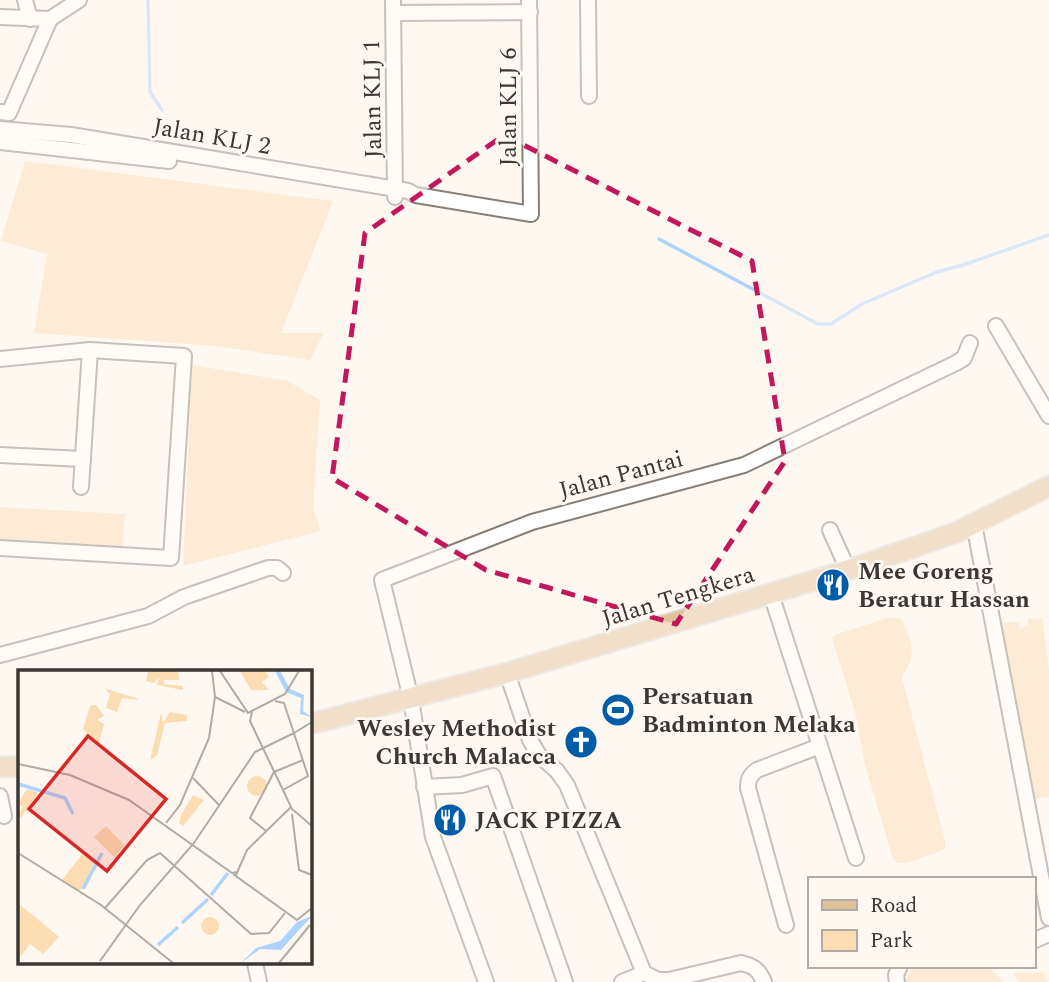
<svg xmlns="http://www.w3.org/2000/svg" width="1049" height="982" font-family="Spectral,serif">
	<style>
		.green { fill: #fbdcb3 }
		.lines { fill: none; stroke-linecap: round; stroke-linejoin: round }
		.stream { stroke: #aed3fe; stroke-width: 3.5 }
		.minor-casing { stroke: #867f75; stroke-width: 18 }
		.major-casing { stroke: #d8d7d6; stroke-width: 23 }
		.minor { stroke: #fff; stroke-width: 14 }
		.major { stroke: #dfc29a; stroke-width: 19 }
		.marked { fill: none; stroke: #c2185b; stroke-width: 5; stroke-dasharray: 14 9; stroke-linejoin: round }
		.labels { text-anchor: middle; stroke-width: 6; stroke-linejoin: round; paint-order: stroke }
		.street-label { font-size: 24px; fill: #3b3833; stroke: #fff8f0 }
		.poi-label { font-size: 24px; font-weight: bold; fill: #3b3833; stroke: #fff8f0; text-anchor: start }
		.inset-river { fill: none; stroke: #aed3fe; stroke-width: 3.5 }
		.inset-road { fill: none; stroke: #b1aba4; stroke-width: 2 }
		.view { fill: #d62828; fill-opacity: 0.15; stroke: #d62828; stroke-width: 3.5 }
		.inset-edge { fill: none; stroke: #3b3833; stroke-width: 3.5 }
	</style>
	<rect width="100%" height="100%" fill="#fff8f0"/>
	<g class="green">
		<path d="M25,161L333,201L281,333H324L310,360L216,346L34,333L47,254L1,241Z"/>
		<path d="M192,365L288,381L320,400L313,509L321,531L183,566Z"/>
		<path d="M0,507L125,514L122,550L0,543Z"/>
		<path d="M888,618H900C908,629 915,649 910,662C908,668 904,672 902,678L945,841V848L941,851L907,863H897L892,856L865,765L856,716L832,638L837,634Z"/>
		<path d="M1042,618L1049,669V797L1030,800L1000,624L1019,621L1020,628L1028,626V619Z"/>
		<path d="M923,966H988L1004,982H904L911,970Z"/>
		<path d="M1043,972L1048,982H1019L1012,973Z"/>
	</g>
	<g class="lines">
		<g class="stream">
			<path d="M148,0L150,92L162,110"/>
			<path d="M659,239L818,324H831L862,304L937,272L963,265L1049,235"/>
		</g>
		<defs>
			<g id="minor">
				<path d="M25,0L30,19"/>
				<path d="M393,0L395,197"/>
				<path d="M588,0L589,96"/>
				<path d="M394,13L530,12"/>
				<path d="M0,17L50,19L79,0"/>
				<path d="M0,112L9,113L50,19"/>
				<path d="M0,129L71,135L408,191L416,195L531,214L529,0"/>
				<path d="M0,142L169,161"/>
				<path d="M996,326L1049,416"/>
				<path d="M0,359L90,350L184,356L171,558L0,548"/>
				<path d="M0,455L83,459"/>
				<path d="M81,487L90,350"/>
				<path d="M974,524L1049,918"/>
				<path d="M830,530L848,570"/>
				<path d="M771,594L856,858"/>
				<path d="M0,655L148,616L184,597L268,568H277L283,573"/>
				<path d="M507,673L530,740L539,755L557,771L567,785L644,973L658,980H669L741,963C754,966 759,970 764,982"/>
				<path d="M424,787L462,785L493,776L565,982"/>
				<path d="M0,796L4,816"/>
				<path d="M786,925L748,788C748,779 750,775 757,770L820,746"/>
				<path d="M1033,941L1049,934"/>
				<path d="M255,963L259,982"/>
				<path d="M486,982L433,837L411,699L382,580L532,522L744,465L956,363L964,358L970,343"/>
				<path d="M622,982L644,973"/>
				<path d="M897,982L896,975L900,966"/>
			</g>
			<g id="major">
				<path d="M310,724L507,673L842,572L955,533L1049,486"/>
				<path d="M0,767L19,766"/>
			</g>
		</defs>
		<use href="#minor" class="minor-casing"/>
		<use href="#major" class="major-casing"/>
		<use href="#minor" class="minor"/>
		<use href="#major" class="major"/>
	</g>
	<path d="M0 0H1049V982H0ZM504,135L752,261L785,461L676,624L486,570L332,478L365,233Z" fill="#fff8f0" fill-opacity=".55" fill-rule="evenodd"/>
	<path class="marked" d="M504,135L752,261L785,461L676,624L486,570L332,478L365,233Z"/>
	<defs>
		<symbol id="restaurant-disc" viewBox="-11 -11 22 22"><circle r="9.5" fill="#005ba9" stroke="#fff8f0"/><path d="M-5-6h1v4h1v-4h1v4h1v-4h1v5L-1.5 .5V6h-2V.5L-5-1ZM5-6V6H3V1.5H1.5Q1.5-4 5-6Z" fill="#fff"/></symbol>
		<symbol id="stadium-disc" viewBox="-11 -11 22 22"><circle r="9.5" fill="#005ba9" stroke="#fff8f0"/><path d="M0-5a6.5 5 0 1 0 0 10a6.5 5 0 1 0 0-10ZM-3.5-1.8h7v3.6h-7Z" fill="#fff"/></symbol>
		<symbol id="church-disc" viewBox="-11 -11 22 22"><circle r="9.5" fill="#005ba9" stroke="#fff8f0"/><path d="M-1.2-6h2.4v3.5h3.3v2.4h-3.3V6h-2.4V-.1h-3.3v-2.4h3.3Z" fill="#fff"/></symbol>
	</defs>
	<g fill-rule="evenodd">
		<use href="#restaurant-disc" x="814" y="566" width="38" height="38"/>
		<use href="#stadium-disc" x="599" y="691" width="38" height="38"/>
		<use href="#church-disc" x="562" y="723" width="38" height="38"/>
		<use href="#restaurant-disc" x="431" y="801" width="38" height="38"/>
	</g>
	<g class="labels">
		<g class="street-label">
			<text transform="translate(372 99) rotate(-91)" y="8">Jalan KLJ 1</text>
			<text transform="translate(508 107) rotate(-90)" y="8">Jalan KLJ 6</text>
			<text transform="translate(212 136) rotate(10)" y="8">Jalan KLJ 2</text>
			<text transform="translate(621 474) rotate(-15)" y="8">Jalan Pantai</text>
			<text transform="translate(678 596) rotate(-17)" y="8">Jalan Tengkera</text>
		</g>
		<g class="poi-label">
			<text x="858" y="579">Mee Goreng<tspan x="858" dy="28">Beratur Hassan</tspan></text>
			<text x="642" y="704">Persatuan<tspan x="642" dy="28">Badminton Melaka</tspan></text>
			<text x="556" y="736" text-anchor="end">Wesley Methodist<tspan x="556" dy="28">Church Malacca</tspan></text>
			<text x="475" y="828">JACK PIZZA</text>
		</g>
	</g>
	<g transform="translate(18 670)">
		<rect width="294" height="294" fill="#fff8f0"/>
		<path d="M130,1H160L161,10H146V14L165,16V20L139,15L141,8L135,13L128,11ZM222,1H247L251,7L244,12L251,20H233ZM86,18L120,29V30L104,28L99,42L88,38L92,24ZM78,35L86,46L79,50L86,54L80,75L65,59L72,36ZM152,42L169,45V51L147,53L139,85L132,90L143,43L145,53ZM229 116a10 10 0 1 1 20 0a10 10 0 1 1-20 0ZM9,119L20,123L3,148L0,144L5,137L0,133ZM175,125L186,130L165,156L161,153L164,143ZM88,156L106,175L97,188L76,167ZM65,183L77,192L65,219L59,220L44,210ZM0,233L41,267L25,284L12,274L0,290ZM183 256a9 9 0 1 1 18 0a9 9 0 1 1-18 0Z" fill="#fbdcb3"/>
		<path d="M257,1H262L272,19L286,25L285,41L294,47L282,44L283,28L268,22ZM294,246L263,280L242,279L223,293L238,278L262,271L279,252Z" fill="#aed3fe"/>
		<path class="inset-river" d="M0,114L47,128L55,144M65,219L84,183M193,225L210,203M164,253L190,229M140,275L160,257"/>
		<path class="inset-road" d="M202,1L230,43L267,24L281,1M197,27L227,42M257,31L266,33L290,106L265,120M234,42L232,51L274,139L294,156M276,63L294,52M0,94L52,105L111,130L214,203L219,202M256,102L285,90M175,108L201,135M274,144L281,200L294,205M148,153L162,135L191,68L197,27L194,1M248,161L232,148L256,102M0,183L83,235L155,293M215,204L279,250L294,238M218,205L229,180L273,137M87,238L129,190L142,183L233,264L251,263L267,243M82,291L122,235L176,173L237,82L276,63M261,293L292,255"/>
		<path class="view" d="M70,66L148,129L89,201L11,139Z"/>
		<rect width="294" height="294" class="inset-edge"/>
	</g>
	<rect x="808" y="877" width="228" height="91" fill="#fff8f0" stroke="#b1aba4" stroke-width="2"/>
	<rect x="822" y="900" width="35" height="10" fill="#dfc29a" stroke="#b1aba4" stroke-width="2"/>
	<text x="870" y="912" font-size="21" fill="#3b3833">Road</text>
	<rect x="822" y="930" width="35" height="21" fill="#fbdcb3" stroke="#b1aba4" stroke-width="2"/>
	<text x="870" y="947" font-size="21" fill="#3b3833">Park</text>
</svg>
